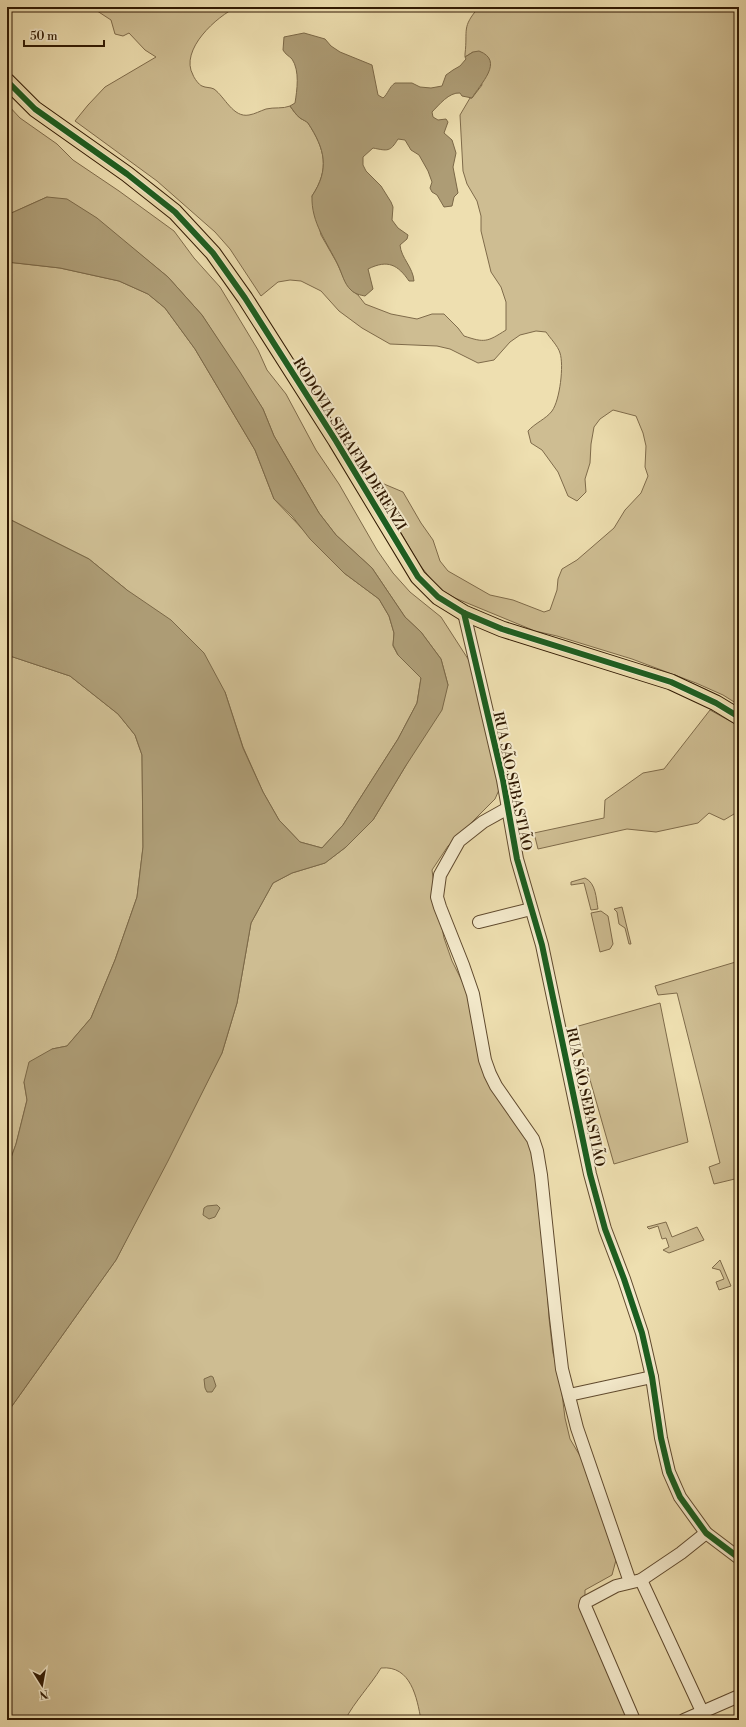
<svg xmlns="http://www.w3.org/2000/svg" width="746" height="1727" font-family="'Libre Bodoni',serif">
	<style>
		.green { fill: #cebd92; stroke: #7f6b4a }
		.water { fill: #ad9c75; stroke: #7b6847 }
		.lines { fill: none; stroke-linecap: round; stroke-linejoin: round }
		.minor-casing { stroke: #604a2e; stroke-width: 14 }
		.major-casing { stroke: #301902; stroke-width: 17 }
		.minor { stroke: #f4eacc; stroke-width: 12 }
		.major { stroke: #eedfb0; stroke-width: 15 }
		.cycleway-casing { stroke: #f4eacc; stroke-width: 8 }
		.cycleway { stroke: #1b5e20; stroke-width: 6 }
		.labels { text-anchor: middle; stroke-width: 4; stroke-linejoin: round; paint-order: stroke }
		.street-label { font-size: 14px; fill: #301902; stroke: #f4eacc }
	</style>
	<rect width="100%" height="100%" fill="#eedfb0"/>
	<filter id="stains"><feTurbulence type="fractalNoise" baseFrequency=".005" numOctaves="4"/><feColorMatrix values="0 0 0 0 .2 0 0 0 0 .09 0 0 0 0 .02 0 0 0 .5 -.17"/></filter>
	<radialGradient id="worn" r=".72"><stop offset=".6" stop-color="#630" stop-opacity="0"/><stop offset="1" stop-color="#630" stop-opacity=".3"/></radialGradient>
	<g class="green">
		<path d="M91,7H237C217,16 179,50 193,75C194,78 199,85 202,86C206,88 210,87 214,89C225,97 233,118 249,115C255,114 260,111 266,109C274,107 283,109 290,106C293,110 296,115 300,118C303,120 306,121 308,123C325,149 330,169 312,196L321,235L337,263L345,281L351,290L358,295L365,304L391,314L417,319L432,314H444L458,328L464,336C485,343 487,342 506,330V302L501,287L491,272L481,231V216L477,201L467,184L463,171L460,115L470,98H472L482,85L473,52L465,57V54C468,29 461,28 479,7H739V705L723,695L696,683L632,659L557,636L535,631L455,598L438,588L419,564L375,488L384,484L403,492L421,523L433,540L440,561L448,571L490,595L513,600L544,612L550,610L557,590L558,579L562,569L577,560L614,528L625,510L641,493L648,476L645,467L646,446L643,433L636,416L613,410L600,419L594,427L591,444L590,463L585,479L586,492L577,501L568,496L558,472L542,450L531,443L528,431C535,423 546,419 552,411C560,400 564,365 560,353C558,346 550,338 546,332L536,331L520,335L510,342L494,360L478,363L450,349L437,346L390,344L362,328L339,311L321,291L301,281L290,280L278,282L261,296L230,249L215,232L157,181L75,121L88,105L105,87L156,57L145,50L129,33L123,36L115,34L111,20Z"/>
		<path d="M7,104L20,118L57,144L73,160L119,191L174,231L194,258L220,287L258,350L267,370L286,394L316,450L339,484L377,550L393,573L410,592L441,617L470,662L484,716L492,758L502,783L495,799L448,846L432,870L435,892L444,938L452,961L463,983L470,1001L481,1061L530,1146L540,1181L549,1318L553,1353L560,1378L565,1418L570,1439L589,1471L616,1560L612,1575L585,1590V1609L632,1720H421C417,1698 411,1665 381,1668C370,1686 355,1701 345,1720H7V1413L116,1260L222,1053L237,1003L251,923L273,883L292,873L325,863L346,847L373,820L405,767L448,685L441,659L421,632L405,617L372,568L336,535L319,513L274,436L263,409L202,315L168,277L141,255L47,197L7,215Z"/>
		<path d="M7,262L60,268L119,281L148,294L165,308L195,349L255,450L274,499L344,573L379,599L389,616L394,633L393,646L398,655L421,678L417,703L398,739L343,825L322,848L300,842L279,820L263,792L243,747L225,692L127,590L89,559L7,518Z"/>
		<path d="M7,655L70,676L118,714L135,735L142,755L143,847L137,897L115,960L91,1018L67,1046L52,1049L24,1082L27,1100L16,1144L7,1169Z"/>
		<path d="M710,710L739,726V811L724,820L709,813L698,823L656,832L627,829L538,849L534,833L604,818L605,800L643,773L664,769Z"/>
		<path d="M585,878C596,883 596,898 598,909L591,910L584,883L571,885V882Z"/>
		<path d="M622,907L631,944H629L625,928L619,924L617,912L614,909Z"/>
		<path d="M601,911L608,916L613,944L610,949L600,952L591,913Z"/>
		<path d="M739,961V1178L714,1184L709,1167L720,1163L677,993L658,995L655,986Z"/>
		<path d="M660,1003L688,1142L614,1164L575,1027Z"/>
		<path d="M666,1222L672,1237L697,1227L704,1240L669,1253L663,1250L669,1247L666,1238L662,1239L658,1226L649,1229L647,1227Z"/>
		<path d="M720,1260L731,1286L719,1290L716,1282L724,1279L720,1270L712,1268Z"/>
	</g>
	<g class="water">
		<path d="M304,33L325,39L331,46L340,52L372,65L378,95L383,98C388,94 389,87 395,83H412L420,87L431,88L442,86L446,75L453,70L460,66L466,59L465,57L473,52L479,51C505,61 480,84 472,98L462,96L460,93C449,92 439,105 432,112L433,117L438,120L446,119L448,122L444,133L452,140L456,153L453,167L458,193L454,197L452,206L444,207L437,195L432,192L430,188L432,182L428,171L419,155L411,150L405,140L398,139C390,152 388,151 373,148L363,157V165L366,171L381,186L391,202L393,207L392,220L398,228L408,235L407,239L400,245C401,258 413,267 414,281H409C398,265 388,259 368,269L373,289L365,296C360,295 355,294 351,290C344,284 342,273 338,265C327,242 311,223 312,196C330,169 325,149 308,123C306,121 303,120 300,118C296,115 293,110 290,106L295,103C297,90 300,71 292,59C289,56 285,54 283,50L284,37Z"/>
		<path d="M47,197L67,199L97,218L168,277L202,315L240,372L263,409L274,436L319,513L336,535L372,568L405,617L421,632L441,659L448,685L442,710L405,767L373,820L346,847L325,863L292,873L273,883L251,923L237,1003L222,1053L168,1161L116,1260L7,1413V1169L16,1144L27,1100L24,1082L29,1062L52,1049L67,1046L91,1018L115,960L137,897L143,847L142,755L135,735L118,714L70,676L7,655V518L89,559L127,590L171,620L204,653L225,692L243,748L263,792L279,820L300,842L322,848L343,825L398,739L417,703L421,678L398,655L393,645L394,633L389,616L379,599L344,573L310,539L292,516L274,499L255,450L195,349L165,308L148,294L119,281L60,268L7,262V215Z"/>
		<path d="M217,1205L220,1208L215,1217L209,1219L203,1215L204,1208L207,1206Z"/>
		<path d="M211,1376L213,1377L216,1386L212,1392H207L205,1388L204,1379Z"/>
	</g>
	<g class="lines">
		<defs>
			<g id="minor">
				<path d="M464,613L503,780L517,859L542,945L590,1174L605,1229L624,1279L642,1333L652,1377L661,1438L669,1472L680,1497L706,1533L739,1558"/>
				<path d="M508,808L483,822L459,841L440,875L437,897L440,907L463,965L473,994L485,1060L490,1074L496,1086L533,1139L537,1151L541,1175L556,1318L562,1369L577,1428L630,1582"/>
				<path d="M479,922L531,909"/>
				<path d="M569,1395L652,1377"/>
				<path d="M641,1580L706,1720"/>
				<path d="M634,1720L585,1606L586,1602L616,1586L641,1580L681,1553L706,1533"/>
				<path d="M684,1720L739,1696"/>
			</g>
			<path id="major" d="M7,81L35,109L127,174L175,212L213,253L245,298L336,441L418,577L438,597L464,613L502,629L671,682L716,703L739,717"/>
		</defs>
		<use href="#minor" class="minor-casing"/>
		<use href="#major" class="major-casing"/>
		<use href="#minor" class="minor"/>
		<use href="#major" class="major"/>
		<defs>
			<g id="cycleway">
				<path d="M7,81L35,109L127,174L175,212L213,253L245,298L336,441L418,577L438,597L464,613L502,629L671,682L716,703L739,717"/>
				<path d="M464,613L503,780L517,859L542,945L590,1174L605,1229L624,1279L642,1333L652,1377L661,1438L669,1472L680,1497L706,1533L739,1558"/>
			</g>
		</defs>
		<use href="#cycleway" class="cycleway-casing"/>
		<use href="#cycleway" class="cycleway"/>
	</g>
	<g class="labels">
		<g class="street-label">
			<text transform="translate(350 444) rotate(58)" y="5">RODOVIA SERAFIM DERENZI</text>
			<text transform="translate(513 781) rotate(78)" y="5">RUA SÃO SEBASTIÃO</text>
			<text transform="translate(586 1097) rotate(78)" y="5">RUA SÃO SEBASTIÃO</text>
		</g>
	</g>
	<rect width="746" height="1727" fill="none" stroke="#eedfb0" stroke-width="24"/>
	<rect x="8" y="8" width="730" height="1711" fill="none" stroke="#301902" stroke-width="2"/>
	<rect x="12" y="12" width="722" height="1703" fill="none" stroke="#301902"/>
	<g transform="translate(42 1685) rotate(169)" stroke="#f4eacc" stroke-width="3" paint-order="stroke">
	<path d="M0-3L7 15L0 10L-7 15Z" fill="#301902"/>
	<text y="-6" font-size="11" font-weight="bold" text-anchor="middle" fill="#301902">N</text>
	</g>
	<path d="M24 40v6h80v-6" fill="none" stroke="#301902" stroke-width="2"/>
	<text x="30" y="40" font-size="12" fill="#301902" stroke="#f4eacc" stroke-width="3" paint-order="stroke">50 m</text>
	<rect width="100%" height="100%" filter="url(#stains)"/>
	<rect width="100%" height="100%" fill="url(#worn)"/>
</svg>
